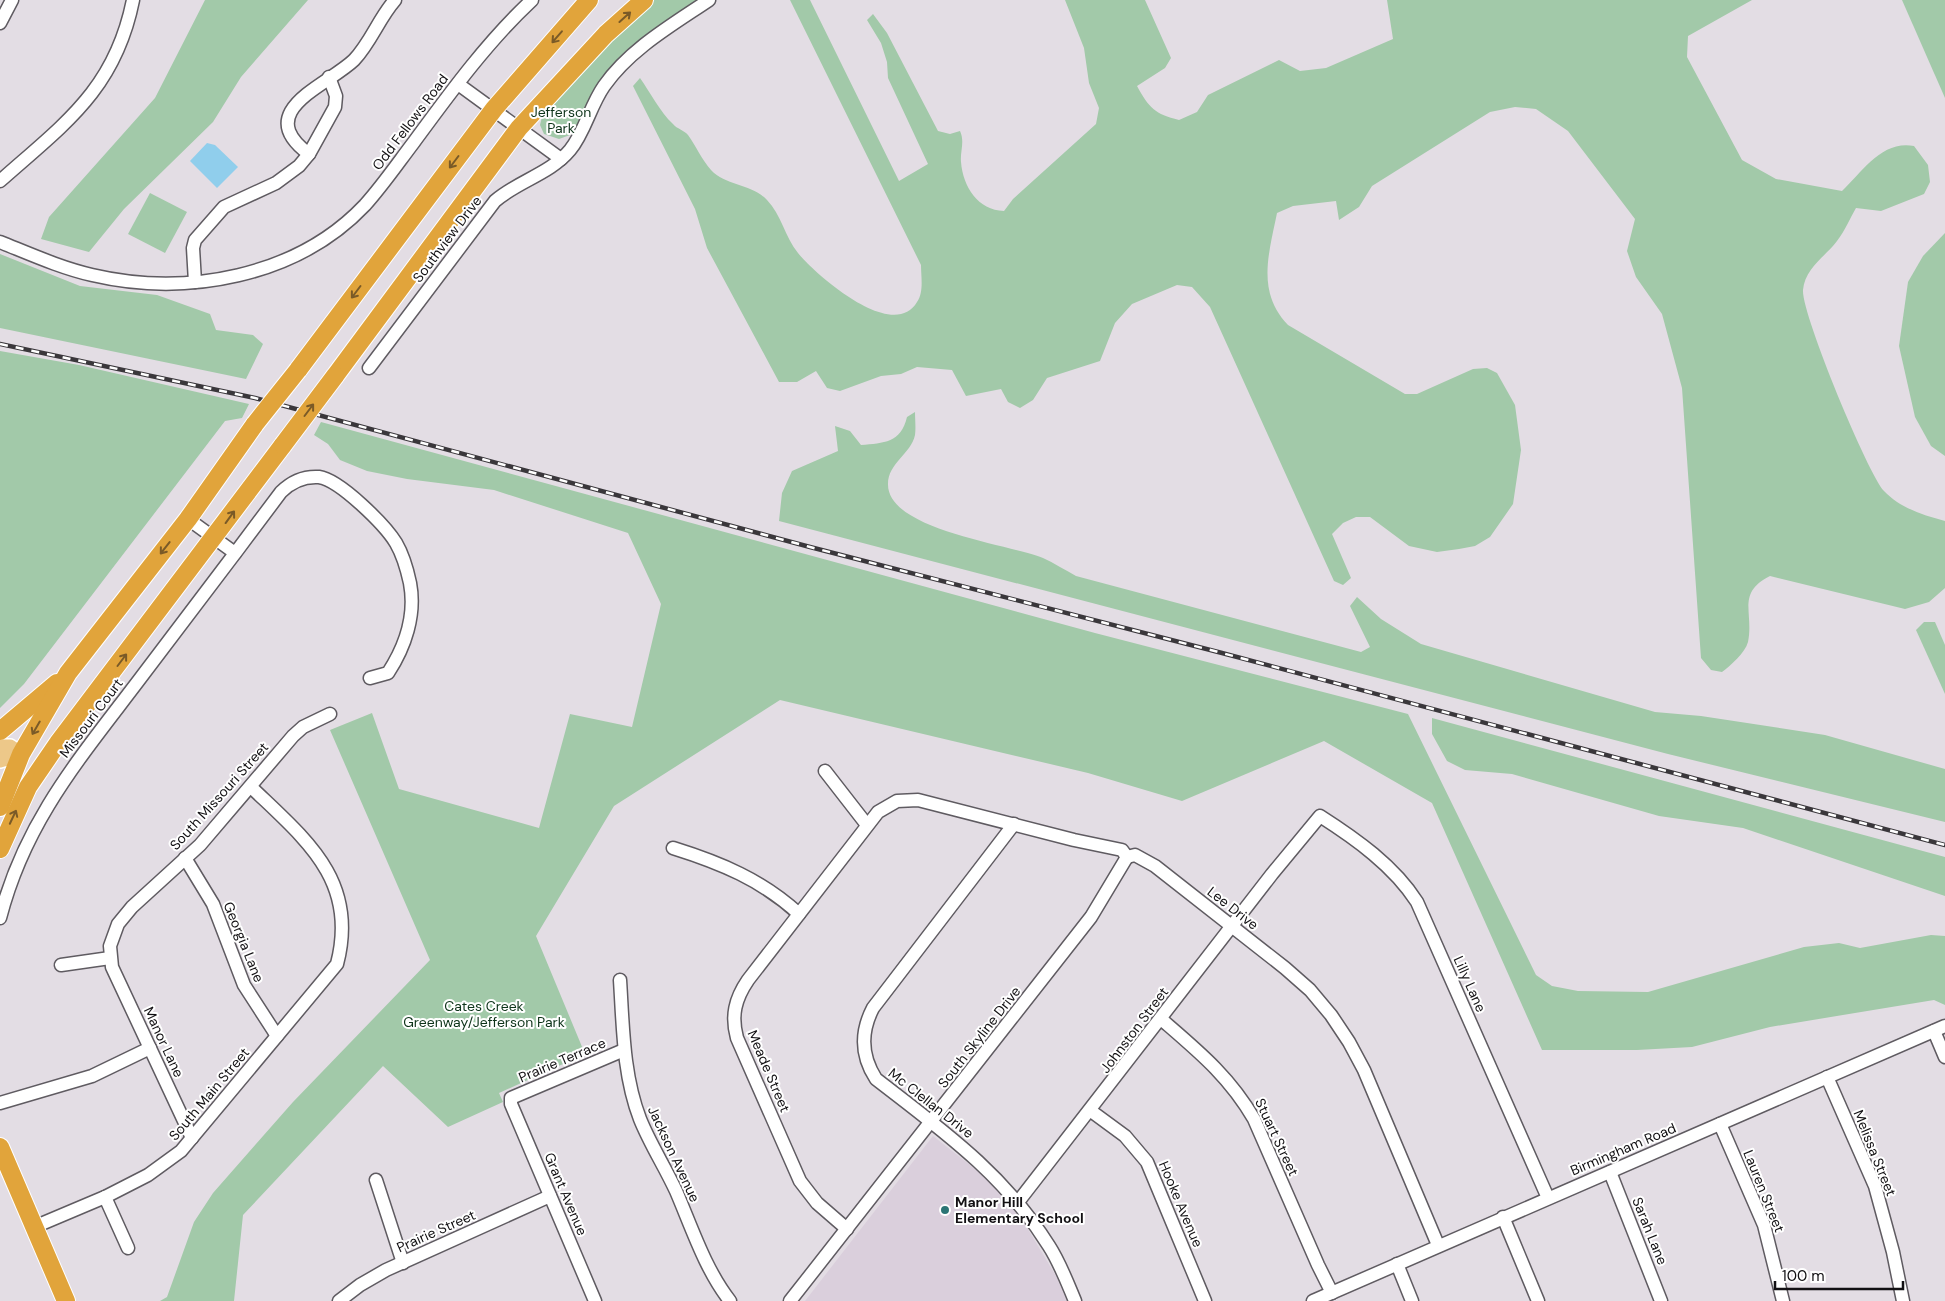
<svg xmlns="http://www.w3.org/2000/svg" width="1945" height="1301" font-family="'DM Sans',sans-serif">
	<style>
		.built { fill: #dacfdc }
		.green { fill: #a2c9a9 }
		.water { fill: #90ceec }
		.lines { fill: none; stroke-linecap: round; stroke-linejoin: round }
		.minor-casing { stroke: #5f5b61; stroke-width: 15 }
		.major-casing { stroke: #fff; stroke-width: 18 }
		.highway-casing { stroke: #fff; stroke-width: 20 }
		.minor { stroke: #fff; stroke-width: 12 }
		.major { stroke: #edc889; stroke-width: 15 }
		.highway { stroke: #e1a43b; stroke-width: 18 }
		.rail-casing { stroke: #3a373b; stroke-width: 4.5 }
		.rail { stroke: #fff; stroke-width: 2.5; stroke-dasharray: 8; stroke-linecap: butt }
		.highway-bridge-casing { stroke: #fff; stroke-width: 20; stroke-linecap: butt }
		.highway-bridge { stroke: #e1a43b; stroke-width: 18 }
		.oneway { stroke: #7a5a27 }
		.poi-dot { fill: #2b7575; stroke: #fff; stroke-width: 2 }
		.labels { text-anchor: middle; stroke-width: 4; stroke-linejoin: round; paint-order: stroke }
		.park-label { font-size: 14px; fill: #0d3319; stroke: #fff }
		.street-label { font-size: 14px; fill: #121013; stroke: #fff }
		.poi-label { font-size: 14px; font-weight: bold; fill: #121013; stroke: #fff; text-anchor: start }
	</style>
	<rect width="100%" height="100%" fill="#e3dde4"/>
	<path class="built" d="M933,1136L984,1176L1001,1194L1026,1226L1056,1276L1067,1301H805Z"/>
	<g class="green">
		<path d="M205,0H308L241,77L213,122L124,209L89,252L41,239L49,217L155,98Z"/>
		<path d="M654,0H699L632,47L606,74L587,106L576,130L570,135L559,139L544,134L540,125L542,117L567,88L621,31Z"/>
		<path d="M790,0H810L899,181L928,164L888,78L887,62L881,43L867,20L873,14L887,33L938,131L950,134L960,131C965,142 960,151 961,162C963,187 978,210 1004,211L1013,199L1096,124L1099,108L1089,83L1084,48L1065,0H1145L1171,58L1165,68L1137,86C1149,108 1155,114 1179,120L1197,112L1208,95L1279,60L1300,71L1326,68L1393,39L1387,0H1752L1688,36L1687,57L1742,160L1776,179L1842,191C1863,171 1882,140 1914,146L1928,165L1930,182L1924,194L1881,211L1856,208C1850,218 1845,231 1837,241C1825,257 1805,268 1803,290C1801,313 1868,474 1884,491C1900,508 1923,515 1945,521V588L1929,602L1905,609L1770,576C1736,593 1754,613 1748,642C1745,653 1731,665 1722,672L1711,670L1701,658L1682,388L1662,314L1636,277L1627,251L1635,219L1568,131L1536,109L1515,107L1490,112L1372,186L1359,207L1339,220L1336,201L1293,206L1277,213C1269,253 1256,292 1288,325L1405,394H1417L1473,369L1487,368L1497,373L1515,405L1521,450L1513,504L1490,537L1475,546L1459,549L1437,552L1409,546L1370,517H1356L1343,523L1332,534L1351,578L1343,585L1334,581L1210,307L1192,287L1177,285L1132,304L1115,323L1100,361L1047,378L1033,400L1020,408L1008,402L1001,389L966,396L952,370L917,367L901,374L881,376L840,391L827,388L816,371L797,382H779L707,248L695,209L633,86L640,78C650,92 660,112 673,124C677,129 684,130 688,135C696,146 702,160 711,170C726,186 752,184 767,200C781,214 785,237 798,253C815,274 893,343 917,302C924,292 921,277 921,265Z"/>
		<path d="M1902,0H1945V98Z"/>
		<path d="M150,193L187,212L165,253L128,234Z"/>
		<path d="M1945,233V456L1931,446L1915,417L1899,346L1908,282L1923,256Z"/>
		<path d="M0,254L80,286L157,295L210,314L216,330L253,335L263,344L246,379L0,328Z"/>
		<path d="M0,351L79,365L249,404L242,418L225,421L24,684L0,708Z"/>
		<path d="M915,412C915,419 916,428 915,435C911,454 888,463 888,484C887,530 1009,544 1043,558C1054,563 1065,570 1076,576L1361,652L1370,647L1350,606L1357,597L1381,619L1421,644L1655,712L1701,716L1825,735L1945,769V822L1668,754L779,521L782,493L792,471L838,451L835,426L850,431L861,445C884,443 901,443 907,417Z"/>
		<path d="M321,422L1095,633L1408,714L1536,975L1552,986L1578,991L1648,992L1804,947L1839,943L1860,948L1931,935L1945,936V1005L1934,1000L1770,1027L1692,1047L1637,1050H1542L1432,803L1324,741L1182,801L1088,773L780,700L614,806L536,936L585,1054L499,1093L503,1102L448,1127L383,1066L243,1215L234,1301H160L167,1297L194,1222L213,1193L293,1102L430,960L330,730L372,713L399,789L539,828L570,714L632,727L661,604L628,533L494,490L407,479L367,471L340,460L328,444L314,435Z"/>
		<path d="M1924,622H1935L1945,645V694L1916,630Z"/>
		<path d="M1432,718L1945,857V896L1743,828L1659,816L1512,774L1465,770L1447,761L1432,734Z"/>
	</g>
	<path class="water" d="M207,143L215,145L238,167L217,188L190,161Z"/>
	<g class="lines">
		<defs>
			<g id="minor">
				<path d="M0,23L12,0"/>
				<path d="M458,84L561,159"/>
				<path d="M309,154C251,111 327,86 354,60C371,42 379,18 395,0"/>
				<path d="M0,181C64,124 115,90 133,0"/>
				<path d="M0,242C30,254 61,268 92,275C186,297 297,277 365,205C383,185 398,163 414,142C450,93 487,42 532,0"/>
				<path d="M195,282L193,248L195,240L224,207L276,183L299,166L309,154L335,107L336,96L329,77"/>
				<path d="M369,368L495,201C518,181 550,174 570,150C585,132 590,106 604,86C630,49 672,25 709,0"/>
				<path d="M188,519L235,553"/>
				<path d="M825,771L867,825"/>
				<path d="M1014,824L873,1008C860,1033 861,1056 876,1079C942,1130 1004,1174 1049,1246C1060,1263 1067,1282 1075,1301"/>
				<path d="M673,848C721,863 762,880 799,914"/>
				<path d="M1127,857L1135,855L1155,866L1285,968L1310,990L1331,1015L1349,1042L1364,1070L1438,1245"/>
				<path d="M185,858L213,904L244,985L277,1036"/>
				<path d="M0,918C25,821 80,758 139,680C186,618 234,555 281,492C291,482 304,476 319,477C340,480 385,525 396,543C403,555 407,569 410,583C416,615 405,647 388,673L370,678"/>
				<path d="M61,965L110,958"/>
				<path d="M620,980C623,1026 623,1075 640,1119C650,1144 665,1167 676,1191C692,1228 705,1269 730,1301"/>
				<path d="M1161,1019C1198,1051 1229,1076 1254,1119L1318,1265L1332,1293"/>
				<path d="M1934,1031L1945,1057"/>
				<path d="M1827,1077L1875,1186L1893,1252L1903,1301"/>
				<path d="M0,1103L92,1076L150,1048"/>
				<path d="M1091,1111L1125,1136L1147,1162L1205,1301"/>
				<path d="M1720,1124L1764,1225L1783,1301"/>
				<path d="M192,1138L112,967L110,946L118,924L132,907L200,845L293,736L303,727L330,714"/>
				<path d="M1610,1172L1661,1301"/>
				<path d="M376,1180L403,1263"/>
				<path d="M105,1197L128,1248"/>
				<path d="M1018,1202L1272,874L1320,816C1356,839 1394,866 1417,902L1548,1198"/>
				<path d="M1503,1217L1538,1301"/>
				<path d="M34,1227L105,1197L148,1175L181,1151L337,964C359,880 305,839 251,787"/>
				<path d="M847,1229L817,1203L800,1181L737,1038C731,1016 735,999 748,980L878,812L897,801L918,800L1074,840L1122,850L1127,857"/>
				<path d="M1397,1264L1412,1301"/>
				<path d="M339,1301L360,1285L386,1270L550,1196"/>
				<path d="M595,1301L511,1104V1098L624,1050"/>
				<path d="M790,1301L1091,917L1127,857"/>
				<path d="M1313,1301L1945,1026"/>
			</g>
			<g id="major">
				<path d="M0,747H10L21,754"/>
				<path d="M0,760L21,754"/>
			</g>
			<g id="highway">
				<path d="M298,370L494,109L589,0"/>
				<path d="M335,376L519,128L606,34L644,0"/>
				<path d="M0,731L57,683"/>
				<path d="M0,807L21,754L68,673L188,519L255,424"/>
				<path d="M0,849L28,787L58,743L283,445"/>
				<path d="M0,1147L66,1301"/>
			</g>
		</defs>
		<use href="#minor" class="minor-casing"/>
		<use href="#major" class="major-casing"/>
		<use href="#highway" class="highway-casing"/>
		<use href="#minor" class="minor"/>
		<use href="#major" class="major"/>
		<use href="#highway" class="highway"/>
		<defs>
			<path id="rail" d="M0,344L255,398L810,547L1222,653L1945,845"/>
		</defs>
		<use href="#rail" class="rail-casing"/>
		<use href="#rail" class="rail"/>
		<defs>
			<g id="highway-bridge">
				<path d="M255,424L298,370"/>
				<path d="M283,445L335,376"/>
			</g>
		</defs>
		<use href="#highway-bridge" class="highway-bridge-casing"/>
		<use href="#highway-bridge" class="highway-bridge"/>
	</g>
	<defs><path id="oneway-shaft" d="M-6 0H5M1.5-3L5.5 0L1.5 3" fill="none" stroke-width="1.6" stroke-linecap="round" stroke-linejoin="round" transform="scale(1.25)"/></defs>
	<g class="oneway">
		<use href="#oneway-shaft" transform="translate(625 17) rotate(-42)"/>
		<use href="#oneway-shaft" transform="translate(557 37) rotate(131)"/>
		<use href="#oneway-shaft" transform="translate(454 162) rotate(127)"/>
		<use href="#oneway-shaft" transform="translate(356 292) rotate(127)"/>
		<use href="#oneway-shaft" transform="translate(309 410) rotate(-53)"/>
		<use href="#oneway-shaft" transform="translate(230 517) rotate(-54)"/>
		<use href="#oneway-shaft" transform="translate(165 548) rotate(128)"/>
		<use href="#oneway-shaft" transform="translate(122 660) rotate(-53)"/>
		<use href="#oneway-shaft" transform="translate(36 728) rotate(120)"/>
		<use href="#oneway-shaft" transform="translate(13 817) rotate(-65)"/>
	</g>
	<circle class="poi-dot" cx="945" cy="1210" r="5"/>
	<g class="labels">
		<g class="park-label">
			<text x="561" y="117">Jefferson<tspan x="561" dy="16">Park</tspan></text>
			<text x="484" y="1011">Cates Creek<tspan x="484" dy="16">Greenway/Jefferson Park</tspan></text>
		</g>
		<g class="street-label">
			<text transform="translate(410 122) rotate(-53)" y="5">Odd Fellows Road</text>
			<text transform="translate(447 239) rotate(-53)" y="5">Southview Drive</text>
			<text transform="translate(91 718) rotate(-53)" y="5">Missouri Court</text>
			<text transform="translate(219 796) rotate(-48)" y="5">South Missouri Street</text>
			<text transform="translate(1233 908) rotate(38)" y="5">Lee Drive</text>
			<text transform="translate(244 942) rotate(68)" y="5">Georgia Lane</text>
			<text transform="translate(1470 984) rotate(66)" y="5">Lilly Lane</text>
			<text transform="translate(1134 1030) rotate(-53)" y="5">Johnston Street</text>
			<text transform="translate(979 1037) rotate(-52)" y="5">South Skyline Drive</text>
			<text transform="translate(164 1042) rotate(65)" y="5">Manor Lane</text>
			<text transform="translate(562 1060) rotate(-23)" y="5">Prairie Terrace</text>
			<text transform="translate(769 1071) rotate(67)" y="5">Meade Street</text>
			<text transform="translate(209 1094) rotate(-50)" y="5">South Main Street</text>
			<text transform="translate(931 1103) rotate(38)" y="5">Mc Clellan Drive</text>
			<text transform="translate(1277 1137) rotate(65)" y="5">Stuart Street</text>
			<text transform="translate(1623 1149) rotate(-23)" y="5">Birmingham Road</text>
			<text transform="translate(1875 1153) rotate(68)" y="5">Melissa Street</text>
			<text transform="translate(674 1154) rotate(65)" y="5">Jackson Avenue</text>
			<text transform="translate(1764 1191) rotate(68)" y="5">Lauren Street</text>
			<text transform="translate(566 1194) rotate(67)" y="5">Grant Avenue</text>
			<text transform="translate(1181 1204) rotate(67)" y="5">Hooke Avenue</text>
			<text transform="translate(436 1231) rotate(-24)" y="5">Prairie Street</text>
			<text transform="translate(1650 1231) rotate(68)" y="5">Sarah Lane</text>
		</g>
		<g class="poi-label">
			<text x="955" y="1207">Manor Hill<tspan x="955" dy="16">Elementary School</tspan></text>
		</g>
	</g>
	<path d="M1775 1281v8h128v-8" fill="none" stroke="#121013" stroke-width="2.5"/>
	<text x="1782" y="1281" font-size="15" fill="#121013" stroke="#ffffff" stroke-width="4" paint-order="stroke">100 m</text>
</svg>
